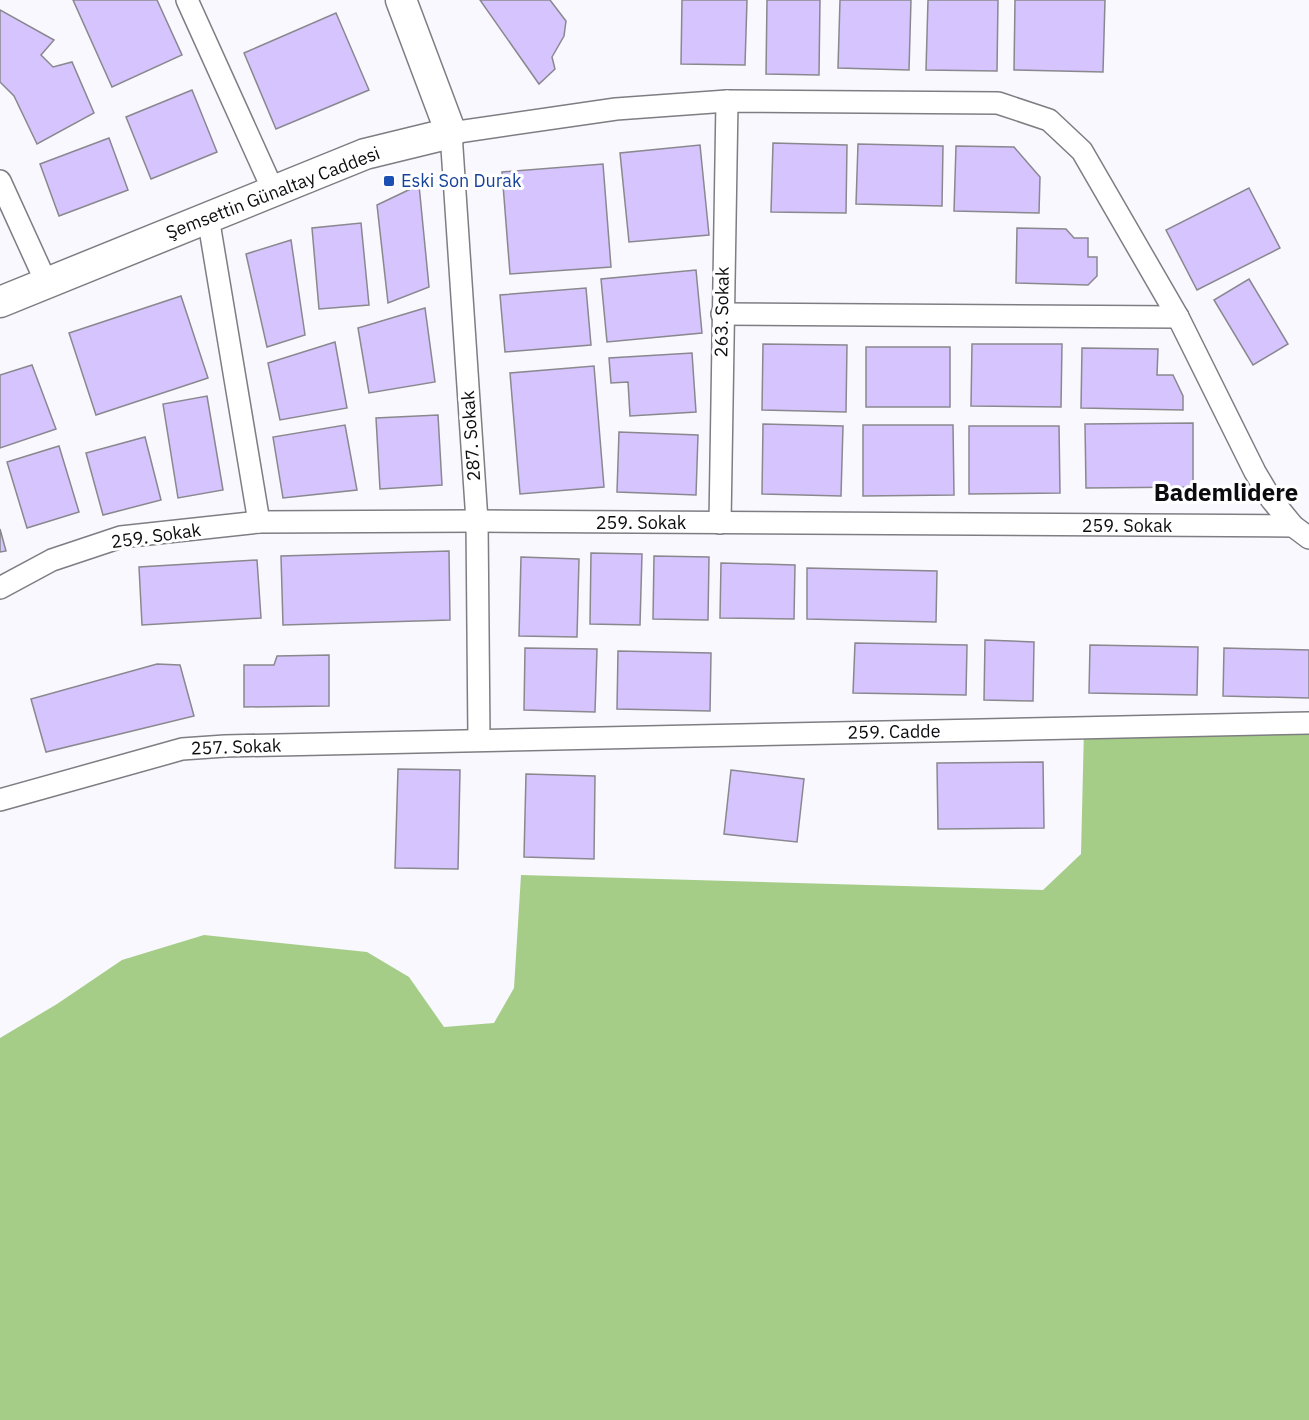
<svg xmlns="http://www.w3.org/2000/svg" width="1309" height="1420" font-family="'IBM Plex Sans',sans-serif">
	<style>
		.forest { fill: #a5cd88 }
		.building { fill: #d5c4fe; stroke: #8a888e; stroke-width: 1.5 }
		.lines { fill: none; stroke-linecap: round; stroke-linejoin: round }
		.street-casing { stroke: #7e7d82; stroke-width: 24 }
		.secondary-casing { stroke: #7e7d82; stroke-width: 33 }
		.street { stroke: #fff; stroke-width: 21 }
		.secondary { stroke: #fff; stroke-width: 30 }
		.transit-dot { fill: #1a4fb4; stroke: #fff; stroke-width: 2 }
		.labels { text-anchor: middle; stroke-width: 6; stroke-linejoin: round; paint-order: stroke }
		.transit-label { font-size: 18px; fill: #164399; stroke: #fff; text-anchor: start }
		.street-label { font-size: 18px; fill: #0c0c0e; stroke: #fff }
		.district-label { font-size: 24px; font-weight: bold; fill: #0c0c0e; stroke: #fff }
	</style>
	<rect width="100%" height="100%" fill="#f9f8fe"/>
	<path class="forest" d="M1309,723V1420H0V1038L57,1004L122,960L204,935L367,952L409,977L444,1027L494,1023L514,988L521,875L1043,890L1081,854L1084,728Z"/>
	<g class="building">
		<path d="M73,0H157L182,55L112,87Z"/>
		<path d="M480,0H550L566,21L564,36L552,57L555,69L539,84Z"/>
		<path d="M682,0H747L745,65L681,64Z"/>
		<path d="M767,0H820L819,75L766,74Z"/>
		<path d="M840,0H911L909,70L838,68Z"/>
		<path d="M928,0H998L997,71L926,70Z"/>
		<path d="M1015,0H1105L1103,72L1014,70Z"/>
		<path d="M0,10L54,40L41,55L53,67L72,62L94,113L37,144L14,96L0,82Z"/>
		<path d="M336,13L369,90L276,129L244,53Z"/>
		<path d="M192,90L217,152L151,179L126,117Z"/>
		<path d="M109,138L128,190L59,216L40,164Z"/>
		<path d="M773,143L847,145L846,213L771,212Z"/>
		<path d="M858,144L943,146L942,206L856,204Z"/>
		<path d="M700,145L709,235L629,242L620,153Z"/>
		<path d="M956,146L1014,147L1040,177L1039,213L954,211Z"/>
		<path d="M603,164L611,267L510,274L502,172Z"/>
		<path d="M419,185L429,287L388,303L377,205Z"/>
		<path d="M1249,188L1280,248L1197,290L1166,230Z"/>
		<path d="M361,223L369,305L319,309L312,228Z"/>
		<path d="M1017,228L1066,229L1074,238H1088V257H1097V276L1088,285L1016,283Z"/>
		<path d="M291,240L305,335L267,347L246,254Z"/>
		<path d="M696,270L702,333L607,342L601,279Z"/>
		<path d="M1249,279L1288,344L1253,365L1214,300Z"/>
		<path d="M586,288L591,345L505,352L500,295Z"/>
		<path d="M181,296L208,378L96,415L69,333Z"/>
		<path d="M425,308L435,382L369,393L358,328Z"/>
		<path d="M335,342L347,408L280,420L268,363Z"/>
		<path d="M763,344L847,345L846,412L762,410Z"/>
		<path d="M972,344H1062L1061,407L971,406Z"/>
		<rect x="866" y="347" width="84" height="60"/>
		<path d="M1082,348L1158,349L1157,375H1173L1183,396V410L1081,408Z"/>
		<path d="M692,353L696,412L630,416L628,382L611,383L609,358Z"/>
		<path d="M32,365L56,429L0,448V375Z"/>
		<path d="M594,366L604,487L520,494L510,373Z"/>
		<path d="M207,396L223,490L178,498L163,404Z"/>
		<path d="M438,415L442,485L380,489L376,418Z"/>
		<path d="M1193,423V487L1086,488L1085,424Z"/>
		<path d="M763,424L843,426L841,496L762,494Z"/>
		<path d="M345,425L357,490L283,498L273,437Z"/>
		<path d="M863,425H953L954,495L863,496Z"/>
		<path d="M969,426H1059L1060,493L969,494Z"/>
		<path d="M619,432L698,435L696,495L617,492Z"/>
		<path d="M145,437L161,500L103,515L86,453Z"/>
		<path d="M59,446L79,512L27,528L7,462Z"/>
		<path d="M0,529L6,551L0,552Z"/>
		<path d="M449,551L450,620L283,625L281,556Z"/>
		<path d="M591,553L642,554L640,625L590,624Z"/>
		<path d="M654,556L709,557L708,620L653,619Z"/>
		<path d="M521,557L579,559L577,637L519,636Z"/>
		<path d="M257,560L261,618L142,625L139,567Z"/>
		<path d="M721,563L795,565L794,619L720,618Z"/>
		<path d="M807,568L937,571L936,622L807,619Z"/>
		<path d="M985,640L1034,642L1033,701L984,700Z"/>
		<path d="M855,643L967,645L966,695L853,693Z"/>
		<path d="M1090,645L1198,647L1197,695L1089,693Z"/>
		<path d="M525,648L597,649L595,712L524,710Z"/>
		<path d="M1224,648L1309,650V698L1223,696Z"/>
		<path d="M618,651L711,653L710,711L617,709Z"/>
		<path d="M329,655V706L244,707V665H274L277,656Z"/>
		<path d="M157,664L180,665L194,716L46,752L31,699Z"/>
		<path d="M1043,762L1044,828L938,829L937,763Z"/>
		<path d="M398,769L460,770L458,869L395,868Z"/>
		<path d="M731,770L804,779L797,842L724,834Z"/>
		<path d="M526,774L595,776L594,859L524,857Z"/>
	</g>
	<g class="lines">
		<defs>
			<g id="street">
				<path d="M187,0L273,190"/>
				<path d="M0,181L46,282"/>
				<path d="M208,217L259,522"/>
				<path d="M722,314L1178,317"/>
				<path d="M720,523L727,101"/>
				<path d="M0,588L52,560L121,537L259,522L477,521L1293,526"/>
				<path d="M479,740L477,521L451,133L616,109L727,101L998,103L1049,120L1082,151L1178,317L1255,472L1271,499L1293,526L1309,538"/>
				<path d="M0,800L182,749L225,746L1309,723"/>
			</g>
			<path id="secondary" d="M0,302L365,154L451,133L401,0"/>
		</defs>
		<use href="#street" class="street-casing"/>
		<use href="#secondary" class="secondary-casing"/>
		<use href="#street" class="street"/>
		<use href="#secondary" class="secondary"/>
	</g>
	<rect class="transit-dot" x="383" y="175" width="12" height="12" rx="3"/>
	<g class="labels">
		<g class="transit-label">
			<text x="401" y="187">Eski Son Durak</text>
		</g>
		<g class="street-label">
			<text transform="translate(273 193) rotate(-21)" y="6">Şemsettin Günaltay Caddesi</text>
			<text transform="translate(722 312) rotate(-89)" y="6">263. Sokak</text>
			<text transform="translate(471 436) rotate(-94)" y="6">287. Sokak</text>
			<text x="641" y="529">259. Sokak</text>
			<text x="1127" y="532">259. Sokak</text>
			<text transform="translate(156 536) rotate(-8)" y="6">259. Sokak</text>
			<text transform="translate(894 732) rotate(-1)" y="6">259. Cadde</text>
			<text transform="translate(236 747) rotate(-2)" y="6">257. Sokak</text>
		</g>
		<g class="district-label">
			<text x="1226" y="501">Bademlidere</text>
		</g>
	</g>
</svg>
